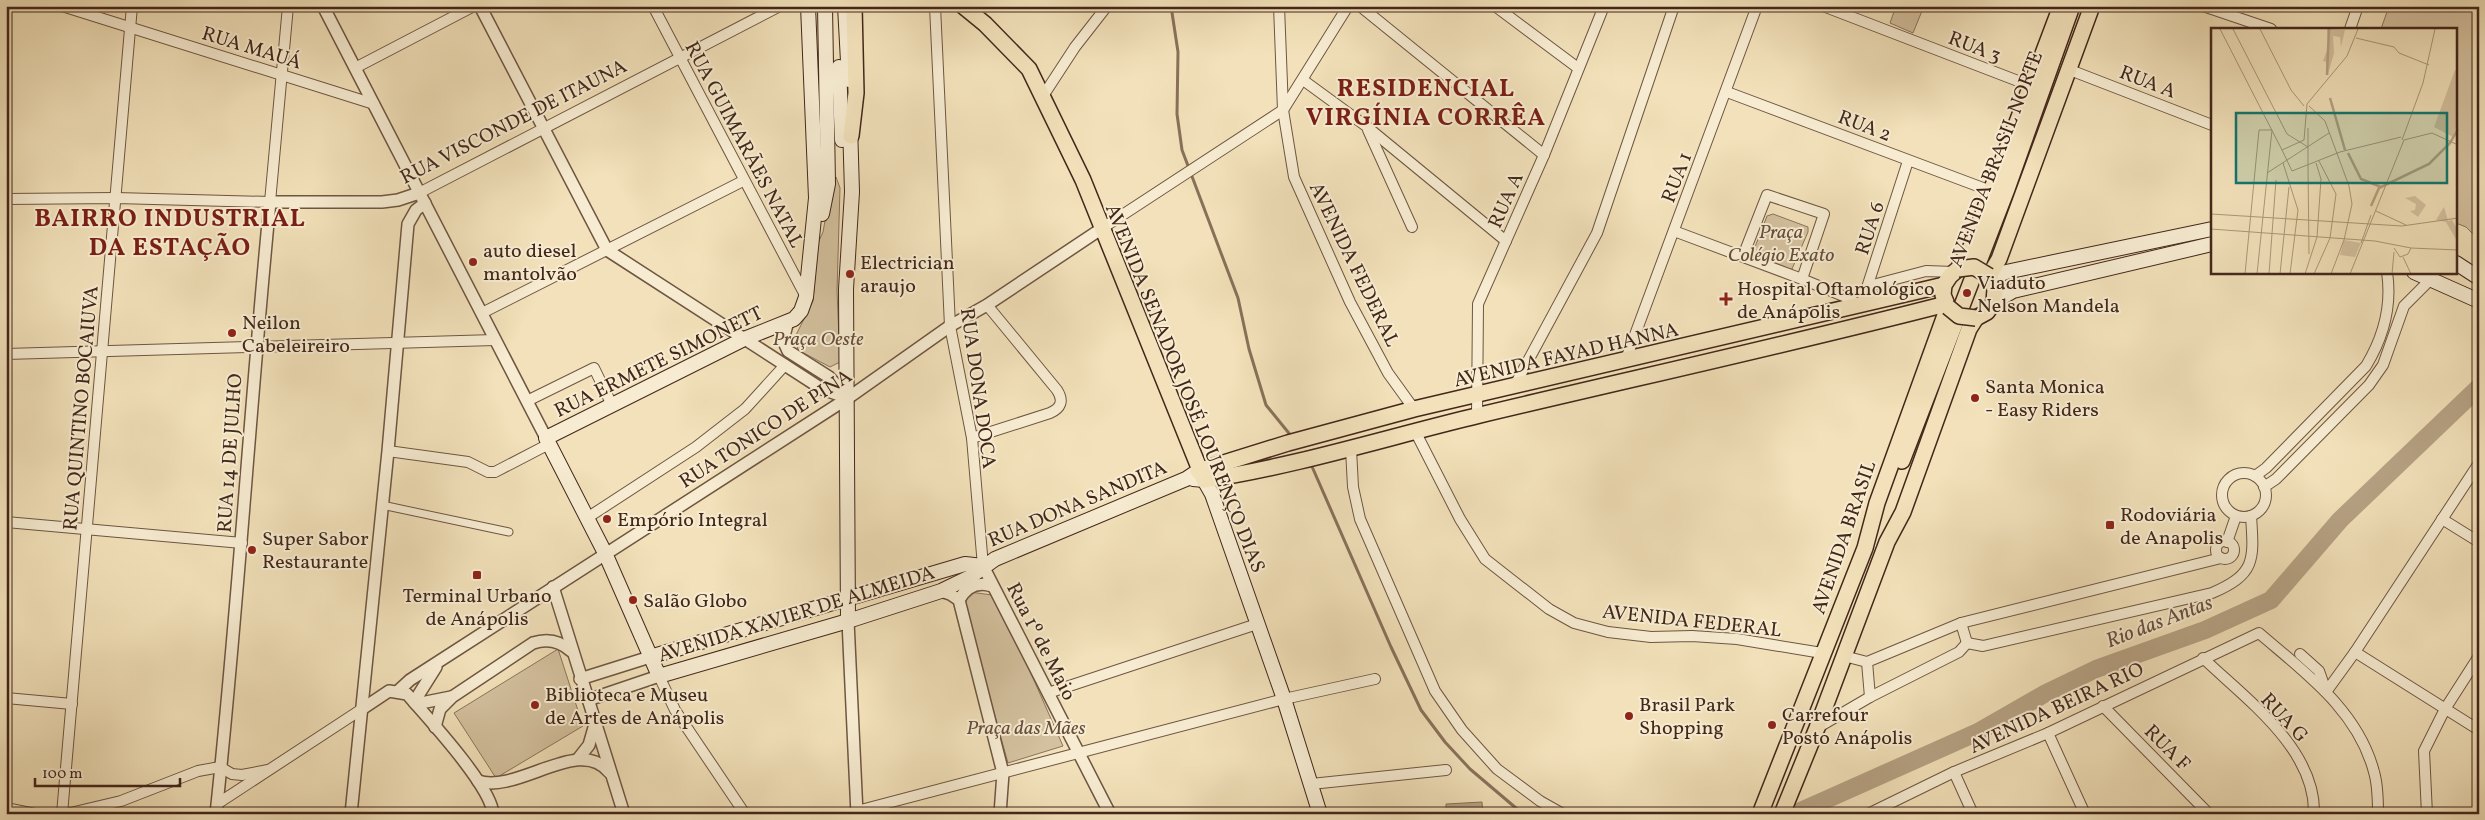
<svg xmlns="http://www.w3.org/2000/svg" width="2485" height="820" font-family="Vollkorn,serif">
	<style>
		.green { fill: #d4c19f; stroke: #8b745c }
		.water { fill: #b6a284; stroke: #88715a }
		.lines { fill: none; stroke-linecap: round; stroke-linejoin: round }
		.stream { stroke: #88715a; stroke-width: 3 }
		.river { stroke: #b6a284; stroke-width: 18 }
		.pedestrian-casing { stroke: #6e5642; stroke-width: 9 }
		.minor-casing { stroke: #6e5642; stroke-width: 12 }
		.tertiary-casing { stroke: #6e5642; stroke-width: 14 }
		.secondary-casing { stroke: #42271a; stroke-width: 16 }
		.primary-casing { stroke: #42271a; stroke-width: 18 }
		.pedestrian { stroke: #f7ecd2; stroke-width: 7 }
		.minor { stroke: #f7ecd2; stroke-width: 10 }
		.tertiary { stroke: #f7ecd2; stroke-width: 11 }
		.secondary { stroke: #f7ecd2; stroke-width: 14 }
		.primary { stroke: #f2e1ba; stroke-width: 15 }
		.primary-bridge-casing { stroke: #42271a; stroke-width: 18; stroke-linecap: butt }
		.primary-bridge { stroke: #f2e1ba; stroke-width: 15 }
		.poi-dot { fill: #8f2418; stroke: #f7ecd2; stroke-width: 2 }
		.labels { text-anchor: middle; stroke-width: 4; stroke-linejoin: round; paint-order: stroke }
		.street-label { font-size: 20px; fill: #42271a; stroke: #f7ecd2 }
		.park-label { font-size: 20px; font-style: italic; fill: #664e3b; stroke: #f7ecd2 }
		.poi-label { font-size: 20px; fill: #42271a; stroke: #f7ecd2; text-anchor: start }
		.water-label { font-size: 21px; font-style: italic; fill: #654c3a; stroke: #f7ecd2 }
		.district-label { font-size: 25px; font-weight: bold; letter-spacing: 1px; fill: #7a1f14; stroke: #f7ecd2 }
		.inset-river { fill: none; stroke: #b6a284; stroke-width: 2.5 }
		.inset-road { fill: none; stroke: #ac977a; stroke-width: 1 }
		.view { fill: #0f766e; fill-opacity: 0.15; stroke: #0f766e; stroke-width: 2.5 }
		.inset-edge { fill: none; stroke: #42271a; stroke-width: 2.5 }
	</style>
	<rect width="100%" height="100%" fill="#f2e1ba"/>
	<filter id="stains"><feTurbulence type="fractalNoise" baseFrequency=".004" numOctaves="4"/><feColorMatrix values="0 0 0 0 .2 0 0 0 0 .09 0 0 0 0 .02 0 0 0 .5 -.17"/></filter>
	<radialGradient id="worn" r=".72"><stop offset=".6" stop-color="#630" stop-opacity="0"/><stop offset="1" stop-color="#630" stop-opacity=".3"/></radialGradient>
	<g class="green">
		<path d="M1896,6H1924L1913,33L1890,23Z"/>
		<path d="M2389,6H2479V240L2466,227L2456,223V29H2381Z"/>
		<path d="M836,177L840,188L837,291L840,362L830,367L798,350L795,337L813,301L818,243L823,232L831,187Z"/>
		<path d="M1773,214L1808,227V232L1792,269L1786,270L1754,257L1753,252L1767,216Z"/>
		<path d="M970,592L992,595L1029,669L1063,746L1008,763L965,608L964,600Z"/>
		<path d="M558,649L583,726L496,778L454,713Z"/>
	</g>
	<path class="water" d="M1482,802L1483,814H1446V804Z"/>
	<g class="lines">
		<g class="stream">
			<path d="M1171,6L1178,52L1177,114L1182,150L1238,298L1249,349L1266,405L1292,437"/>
			<path d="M1310,462L1391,647L1421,710L1445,742L1470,769L1523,814"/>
		</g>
		<path class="river" d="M1794,814L1978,732L2046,693L2096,669L2205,630L2271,600L2340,520L2479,387"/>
		<defs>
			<path id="pedestrian" d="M382,505L509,532"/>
			<g id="minor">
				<path d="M62,6L374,104"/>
				<path d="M653,6L806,297"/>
				<path d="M935,6L950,326L972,438L983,566"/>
				<path d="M1279,6L1283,110L1294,177L1350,302L1388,373L1414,409"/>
				<path d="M1360,6L1544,155"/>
				<path d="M1495,6L1578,68"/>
				<path d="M1823,6L2031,86"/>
				<path d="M2203,6L2271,29"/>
				<path d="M2350,29L2358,6"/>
				<path d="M355,68L474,6"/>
				<path d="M2070,70L2212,125"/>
				<path d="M1303,80L1366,126L1506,241"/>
				<path d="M1727,92L1991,191"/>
				<path d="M1043,96L1075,47L1107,6"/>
				<path d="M1368,130L1412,227"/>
				<path d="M419,193L780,6"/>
				<path d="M6,199L116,198L270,202L288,6"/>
				<path d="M1101,229L1283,110L1348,6"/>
				<path d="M1674,231L1802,279L1848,298L1861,306L1908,161"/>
				<path d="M1743,256L1767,195L1824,214L1802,279"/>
				<path d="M1869,286L1926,271L1954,272"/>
				<path d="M482,313L743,181"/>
				<path d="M6,354L495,340"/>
				<path d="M1626,359L1757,6"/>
				<path d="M1515,385L1597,233L1674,6"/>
				<path d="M527,401L594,368L612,405"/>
				<path d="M1477,416L1478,304L1544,155L1604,6"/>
				<path d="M1415,431L1460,519L1485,559L1549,609L1574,623L1608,632L1651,637L1692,636L1737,639L1822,653"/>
				<path d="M972,438L1050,413C1061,408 1064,401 1057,390L987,305"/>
				<path d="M1351,449L1353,487L1360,519L1435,691L1462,730L1497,769L1540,801L1563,814"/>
				<path d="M388,451L468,462L488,472H495L549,444"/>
				<circle cx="2244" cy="495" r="22"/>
				<path d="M2255,476L2266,468L2366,366C2383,338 2392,305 2387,272"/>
				<path d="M2264,487L2276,479L2369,385L2383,365L2404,306L2431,279"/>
				<path d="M587,518L696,447L745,409L785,365"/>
				<path d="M2442,519L2479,542"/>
				<path d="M6,522L242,543"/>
				<circle cx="2225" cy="550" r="9"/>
				<path d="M2227,542L2236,516"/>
				<path d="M1961,623L1967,643"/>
				<path d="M1967,643L1983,646L2212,593C2256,574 2254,560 2251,516"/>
				<path d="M2355,652L2479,730"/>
				<path d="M2300,654L2319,671L2326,691"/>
				<path d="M1844,656L1867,662L1961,623L2221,558"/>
				<path d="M2203,658C2246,699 2316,749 2314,814"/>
				<path d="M1867,662L1870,697"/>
				<path d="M659,676L675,710L745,814"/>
				<path d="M2326,692L2355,652L2479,463"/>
				<path d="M1048,693L1257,624"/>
				<path d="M6,698L72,704"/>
				<path d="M2103,706L2209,814"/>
				<path d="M1817,728L1870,697L1959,652L1967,643"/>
				<path d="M2048,733L2085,814"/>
				<path d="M1954,772L1973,814"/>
				<path d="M1311,784L1446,770"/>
				<path d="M217,804L362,709"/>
				<path d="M6,808L35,814"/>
				<path d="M857,811L1284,699L1375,679"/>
				<path d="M62,814L132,6"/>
				<path d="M66,814L121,801L198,771L220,767L232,774L242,775L268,770"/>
				<path d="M1868,814L1954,772L2048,733L2259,633C2304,672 2358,710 2374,772C2378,785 2378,800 2378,814"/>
				<path d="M2427,814L2424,751L2445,709L2479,656"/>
			</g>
			<g id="tertiary">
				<path d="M323,6L546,438"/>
				<path d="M480,6L607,250L822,389L848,398"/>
				<path d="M788,321L783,340L788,351L829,377L847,397"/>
				<path d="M983,566L1110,814"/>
				<path d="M553,587L624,814"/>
				<path d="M941,591L950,594L959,600L1003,773L1000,814"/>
				<path d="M959,600C966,587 978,581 992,586"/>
				<path d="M848,621L857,814"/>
				<path d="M580,679L650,657"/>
				<path d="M398,691L410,680L848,398L950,326L987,305L1101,229"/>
				<path d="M588,700L659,676"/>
				<path d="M414,702L436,667"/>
				<path d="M416,704L451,697"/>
				<path d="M362,709L389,691L407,694C427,717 492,787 493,814"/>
				<path d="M435,727L440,709L452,697L533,643C548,638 560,641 571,651"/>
				<path d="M578,759L589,745L595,724"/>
				<path d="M478,781C518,794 580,735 609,772"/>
				<path d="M216,814C238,610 250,406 270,202H382L398,200L419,193"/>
				<path d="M351,814L388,451L408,224L416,210L425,203"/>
			</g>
			<g id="secondary">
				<path d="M808,6L816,198L806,297L801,311L794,319L744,339L546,438L605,553L659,676L848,621L941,591L970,577L995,559L1186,479L1198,471"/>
				<path d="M845,6L849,80"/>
				<path d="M839,67L842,140"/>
				<path d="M822,214L828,184L825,6"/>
				<path d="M2456,263L2479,278"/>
				<path d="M2414,272L2479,301"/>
				<path d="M1991,278L2006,272L2212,229"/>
				<path d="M1994,302L2013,291L2212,244"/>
				<path d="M1193,479L1204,480L1212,494L1284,699L1320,814"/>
				<path d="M848,621L846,289L852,192L850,124"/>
				<path d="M650,657L965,564L983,566"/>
			</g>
			<g id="primary">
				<path d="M963,6L985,24L1029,69L1083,180L1204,480C1297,466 1388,437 1480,415C1635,378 1791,344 1946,304"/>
				<path d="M851,136L856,93L854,6"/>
				<path d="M1902,461L2007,189L2072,6"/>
				<path d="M1198,471L1288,443L1414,409L1944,285"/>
				<path d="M1760,814L1865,548L1877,503L1948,307L1943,295L1944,285L1950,276L1958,269L1972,245L1991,191L2061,6"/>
				<path d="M1782,814L1817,728L1887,542L1903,512L1969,329L1976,318L1987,312L1994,302L1995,289L1989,276L1999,259L2092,6"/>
			</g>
		</defs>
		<use href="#pedestrian" class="pedestrian-casing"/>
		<use href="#minor" class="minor-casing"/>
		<use href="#tertiary" class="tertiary-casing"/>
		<use href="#secondary" class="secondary-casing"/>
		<use href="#primary" class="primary-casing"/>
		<use href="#pedestrian" class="pedestrian"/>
		<use href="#minor" class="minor"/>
		<use href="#tertiary" class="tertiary"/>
		<use href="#secondary" class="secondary"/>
		<use href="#primary" class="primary"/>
		<defs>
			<g id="primary-bridge">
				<path d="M1958,269L1974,267L1989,276"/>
				<path d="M1948,307L1959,316L1976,318"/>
			</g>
		</defs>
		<use href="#primary-bridge" class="primary-bridge-casing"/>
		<use href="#primary-bridge" class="primary-bridge"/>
	</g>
	<g class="poi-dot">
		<circle cx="473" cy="262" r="5"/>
		<circle cx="850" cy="274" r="5"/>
		<circle cx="1967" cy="293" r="5"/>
		<path d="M1723.5 291.5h5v5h5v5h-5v5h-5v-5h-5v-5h5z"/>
		<circle cx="232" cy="333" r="5"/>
		<circle cx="1975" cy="398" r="5"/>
		<circle cx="607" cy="519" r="5"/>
		<rect x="2105" y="520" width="10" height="10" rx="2.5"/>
		<circle cx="252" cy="550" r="5"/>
		<rect x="472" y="570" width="10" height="10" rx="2.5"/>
		<circle cx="633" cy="600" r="5"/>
		<circle cx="535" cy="705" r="5"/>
		<circle cx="1629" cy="716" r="5"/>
		<circle cx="1772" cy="725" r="5"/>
	</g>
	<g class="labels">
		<g class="street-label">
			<text transform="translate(1975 46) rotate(21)" y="7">RUA 3</text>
			<text transform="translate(252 47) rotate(17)" y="7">RUA MAUÁ</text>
			<text transform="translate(2148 81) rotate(21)" y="7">RUA A</text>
			<text transform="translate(513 121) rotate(-27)" y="7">RUA VISCONDE DE ITAUNA</text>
			<text transform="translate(1865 125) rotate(21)" y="7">RUA 2</text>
			<text transform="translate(745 144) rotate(62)" y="7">RUA GUIMARÃES NATAL</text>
			<text transform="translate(1995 159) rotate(-69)" y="7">AVENIDA BRASIL NORTE</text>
			<text transform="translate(1676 177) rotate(-69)" y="7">RUA 1</text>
			<text transform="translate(1505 200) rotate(-66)" y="7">RUA A</text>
			<text transform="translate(1869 228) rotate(-72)" y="7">RUA 6</text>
			<text transform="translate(1355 264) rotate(64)" y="7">AVENIDA FEDERAL</text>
			<text transform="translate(1566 354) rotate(-13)" y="7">AVENIDA FAYAD HANNA</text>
			<text transform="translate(658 361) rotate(-26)" y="7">RUA ERMETE SIMONETT</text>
			<text transform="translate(979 388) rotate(82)" y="7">RUA DONA DOCA</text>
			<text transform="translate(1186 388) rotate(68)" y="7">AVENIDA SENADOR JOSÉ LOURENÇO DIAS</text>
			<text transform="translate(80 408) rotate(-85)" y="7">RUA QUINTINO BOCAIUVA</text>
			<text transform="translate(765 428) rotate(-33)" y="7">RUA TONICO DE PINA</text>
			<text transform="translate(229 453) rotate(-86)" y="7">RUA 14 DE JULHO</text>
			<text transform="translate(1077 503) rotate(-23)" y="7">RUA DONA SANDITA</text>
			<text transform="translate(1843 537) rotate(-71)" y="7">AVENIDA BRASIL</text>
			<text transform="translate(796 613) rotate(-17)" y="7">AVENIDA XAVIER DE ALMEIDA</text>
			<text transform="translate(1692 620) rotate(6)" y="7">AVENIDA FEDERAL</text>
			<text transform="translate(1042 641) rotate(63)" y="7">Rua 1º de Maio</text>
			<text transform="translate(2056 707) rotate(-25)" y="7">AVENIDA BEIRA RIO</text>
			<text transform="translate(2285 717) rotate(47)" y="7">RUA G</text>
			<text transform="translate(2168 747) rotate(45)" y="7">RUA F</text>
		</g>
		<g class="park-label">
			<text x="1781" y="238">Praça<tspan x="1781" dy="23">Colégio Exato</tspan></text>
			<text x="818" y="345">Praça Oeste</text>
			<text x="1026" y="734">Praça das Mães</text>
		</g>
		<g class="poi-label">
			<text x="483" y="257">auto diesel<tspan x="483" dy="23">mantolvão</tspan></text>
			<text x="860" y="269">Electrician<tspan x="860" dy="23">araujo</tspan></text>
			<text x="1977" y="289">Viaduto<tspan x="1977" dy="23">Nelson Mandela</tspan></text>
			<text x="1737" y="295">Hospital Oftamológico<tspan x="1737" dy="23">de Anápolis</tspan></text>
			<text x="242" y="329">Neilon<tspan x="242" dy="23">Cabeleireiro</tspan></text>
			<text x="1985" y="393">Santa Monica<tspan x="1985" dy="23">- Easy Riders</tspan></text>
			<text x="2120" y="521">Rodoviária<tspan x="2120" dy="23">de Anapolis</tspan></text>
			<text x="617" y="526">Empório Integral</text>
			<text x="262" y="545">Super Sabor<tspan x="262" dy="23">Restaurante</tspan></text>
			<text x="477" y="602" text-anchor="middle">Terminal Urbano<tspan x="477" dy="23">de Anápolis</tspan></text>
			<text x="643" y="607">Salão Globo</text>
			<text x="545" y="701">Biblioteca e Museu<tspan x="545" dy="23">de Artes de Anápolis</tspan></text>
			<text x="1639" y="711">Brasil Park<tspan x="1639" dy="23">Shopping</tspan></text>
			<text x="1782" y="721">Carrefour<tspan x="1782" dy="23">Posto Anápolis</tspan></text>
		</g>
		<g class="water-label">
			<text transform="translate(2159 621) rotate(-21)" y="7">Rio das Antas</text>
		</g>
		<g class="district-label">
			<text x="1426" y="96">RESIDENCIAL<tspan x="1426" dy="29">VIRGÍNIA CORRÊA</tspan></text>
			<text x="170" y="226">BAIRRO INDUSTRIAL<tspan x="170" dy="29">DA ESTAÇÃO</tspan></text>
		</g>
	</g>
	<g transform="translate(2211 28)">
		<rect width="246" height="246" fill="#f2e1ba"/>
		<path d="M116,1L134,2L130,19L129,9L122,8L123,25L117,46L115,34L112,33L117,20ZM244,42H246L247,94L242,109L223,99ZM204,168L215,177L207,189L199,183L204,182L205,176L194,170ZM233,179L237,193L241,192L246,201V213L235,194L225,192ZM133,212L150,215L144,229L129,227Z" fill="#d4c19f"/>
		<path class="inset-river" d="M116,47L118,1M119,70L134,122M137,125L150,151L170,159M160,178L168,160L218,136L239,115L247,101"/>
		<path class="inset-road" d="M9,1L71,122M22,1L76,106L97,119M49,1L80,62L93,78M147,1L136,28L96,76L93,112L71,122L81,143L129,124L190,109M145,10L183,19L188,25L218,37M98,78L114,93L138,158L141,176L133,212M191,112L212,55L224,1M108,133L125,166L119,210M72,135L87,182L79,246M105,135L110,151L106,209M97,138L98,226M97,138V100M56,145L118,105M165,183L195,197M0,186L191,198L247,190M0,201L164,213L200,220L197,226L189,229L183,220M150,215L160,187M200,220L247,222M192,229L200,246M34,246L48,102H60M46,246L61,102M58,246L65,152M69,246L78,159M94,246L106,209M103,246L119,210M120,246L133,212M139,246L193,112L221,105L247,117M181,246L183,224"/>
		<path class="view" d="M25,85H236V155H25Z"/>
		<rect width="246" height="246" class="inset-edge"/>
	</g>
	<rect width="2485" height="820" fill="none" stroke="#f2e1ba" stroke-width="25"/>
	<rect x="8" y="8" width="2470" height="805" fill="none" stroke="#42271a" stroke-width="2.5"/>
	<rect x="12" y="12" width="2460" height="795" fill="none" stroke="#42271a"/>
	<path d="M35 778v8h145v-8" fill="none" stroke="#42271a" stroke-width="2.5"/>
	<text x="42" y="778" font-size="15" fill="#42271a" stroke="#f7ecd2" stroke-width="4" paint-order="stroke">100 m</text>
	<rect width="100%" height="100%" filter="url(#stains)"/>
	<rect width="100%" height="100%" fill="url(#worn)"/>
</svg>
